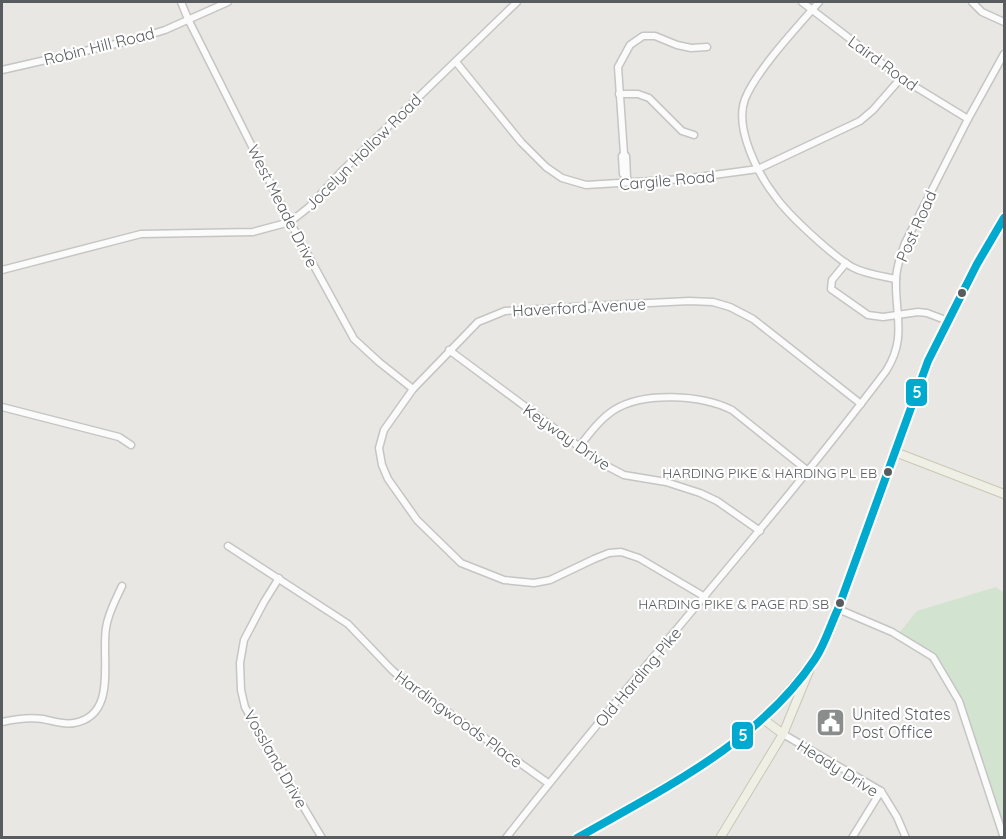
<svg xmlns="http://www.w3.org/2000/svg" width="1006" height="839" font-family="Quicksand,sans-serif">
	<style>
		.green { fill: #d2e3d0 }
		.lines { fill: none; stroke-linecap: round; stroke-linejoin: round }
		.minor-casing { stroke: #c5c5c4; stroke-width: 9 }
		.major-casing { stroke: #ccc6b4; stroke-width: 10 }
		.minor { stroke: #fcfbfb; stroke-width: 6 }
		.major { stroke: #f0efe6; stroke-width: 8 }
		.bus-1-casing { stroke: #fff; stroke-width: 12 }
		.bus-1 { stroke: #00a9ce; stroke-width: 8 }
		.bus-dot { fill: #595c5f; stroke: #fff; stroke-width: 2 }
		.labels { text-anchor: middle; stroke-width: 4.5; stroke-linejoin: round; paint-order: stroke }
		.bus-label { font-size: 14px; fill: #595c5f; stroke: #fff; text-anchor: end }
		.street-label { font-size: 16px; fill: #595c5f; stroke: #fff }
		.poi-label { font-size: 16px; fill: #595c5f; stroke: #fff; text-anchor: start }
		.line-badge { stroke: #fff; stroke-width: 2 }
		.badge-label { font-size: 16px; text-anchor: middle; font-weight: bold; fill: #fff }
	</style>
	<rect width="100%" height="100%" fill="#e8e7e3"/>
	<path class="green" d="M996,587L1004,593V837L959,701L933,657L900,632L917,611Z"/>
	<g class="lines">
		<defs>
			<g id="minor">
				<path d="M181,2L188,19L290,222L354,339L379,362L413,389"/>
				<path d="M802,2L901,78L968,119"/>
				<path d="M819,2C798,26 756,71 745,99C734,128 758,174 775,196C788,215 833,256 852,267C865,274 881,276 896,279"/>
				<path d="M972,2L982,12L1004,22"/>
				<path d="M456,62L521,142L546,167L562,178L586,185L684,179L758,169L860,121L873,110L901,78"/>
				<path d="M2,70L133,40L165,30L228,2"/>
				<path d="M619,94H638L649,98L682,131L694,135"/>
				<path d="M624,154L626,156L627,178"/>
				<path d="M627,178L623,174L622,156L624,154L618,67L630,45L643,36H655L677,45L691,48L707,47"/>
				<path d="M846,263L832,280L831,289L868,315L883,317L918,312L927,313L948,321"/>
				<path d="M2,270L141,234L253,232L290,222L309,207L341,172L517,2"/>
				<path d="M449,350L601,463L624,475L666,482L700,493L717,501L760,531"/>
				<path d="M2,407L119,437L131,445"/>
				<path d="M579,447C589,434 600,419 614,410C644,391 702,395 732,410L808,471"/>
				<path d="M228,546L348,624L392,670L407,683L548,783"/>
				<path d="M279,578L264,602L244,640L240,663L241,690L245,707L256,727L322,838"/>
				<path d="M705,597L639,558L621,552L609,553L594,559L550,580L534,583L504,580L461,563L417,520L388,479L382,465L379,448L384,430L413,389L478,322L505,311L609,305L689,301L713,302L730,307L753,319L861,404"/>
				<path d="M838,609L892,632L933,657L959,701L1004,838"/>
				<path d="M2,722C15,719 29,717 43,719C53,721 64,725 74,723C118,715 101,660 106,628C108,613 116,599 122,586"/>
				<path d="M783,734L881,791L897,817L906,838"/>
				<path d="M506,838C629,680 765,531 886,371C907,338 895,315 896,280C896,267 901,255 905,243L968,119L1004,54"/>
				<path d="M852,838L881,791"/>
			</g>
			<g id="major">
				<path d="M895,452L1004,494"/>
				<path d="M763,719L783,734"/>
				<path d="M576,838C654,793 740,752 798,680C804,672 812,664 817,655C826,640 831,624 838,609L928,361L977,264L1004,218"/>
				<path d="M720,838L783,734L809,671"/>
			</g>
		</defs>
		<use href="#minor" class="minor-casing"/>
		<use href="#major" class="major-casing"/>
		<use href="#minor" class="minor"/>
		<use href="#major" class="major"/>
		<defs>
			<path id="bus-1" d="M577,838C661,790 759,743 815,659C825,644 830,626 838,609L928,361L977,264L1004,218"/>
		</defs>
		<use href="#bus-1" class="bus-1-casing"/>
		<use href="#bus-1" class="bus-1"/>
	</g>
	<defs>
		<symbol id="civic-square" viewBox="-11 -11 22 22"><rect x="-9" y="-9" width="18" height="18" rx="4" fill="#8b8d8d" stroke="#fff"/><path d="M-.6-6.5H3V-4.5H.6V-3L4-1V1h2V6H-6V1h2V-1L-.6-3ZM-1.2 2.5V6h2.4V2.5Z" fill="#fff"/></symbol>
	</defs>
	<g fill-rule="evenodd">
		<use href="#civic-square" x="814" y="706" width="33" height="33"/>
	</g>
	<g class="bus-dot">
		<circle cx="962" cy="293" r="5"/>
		<circle cx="888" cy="472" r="5"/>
		<circle cx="840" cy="603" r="5"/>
	</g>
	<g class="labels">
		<g class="bus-label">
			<text x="877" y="478">HARDING PIKE &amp; HARDING PL EB</text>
			<text x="829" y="609">HARDING PIKE &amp; PAGE RD SB</text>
		</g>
		<g class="street-label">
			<text transform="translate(99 46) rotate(-14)" y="6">Robin Hill Road</text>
			<text transform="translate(883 63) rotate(36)" y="6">Laird Road</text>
			<text transform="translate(363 152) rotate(-45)" y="6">Jocelyn Hollow Road</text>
			<text transform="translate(667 180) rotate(-5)" y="6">Cargile Road</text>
			<text transform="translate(283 206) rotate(63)" y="6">West Meade Drive</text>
			<text transform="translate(916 226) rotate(-66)" y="6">Post Road</text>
			<text transform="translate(579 307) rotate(-3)" y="6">Haverford Avenue</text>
			<text transform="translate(567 437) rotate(35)" y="6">Keyway Drive</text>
			<text transform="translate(638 677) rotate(-50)" y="6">Old Harding Pike</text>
			<text transform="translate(459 719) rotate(36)" y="6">Hardingwoods Place</text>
			<text transform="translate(276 759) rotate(60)" y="6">Vossland Drive</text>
			<text transform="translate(838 768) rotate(32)" y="6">Heady Drive</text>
		</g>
		<g class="poi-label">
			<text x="852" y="720">United States<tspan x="852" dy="18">Post Office</tspan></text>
		</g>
	</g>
	<g class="line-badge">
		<rect x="905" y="378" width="23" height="29" rx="6" fill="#00a9ce"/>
		<rect x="731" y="721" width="23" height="29" rx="6" fill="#00a9ce"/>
	</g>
	<g class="badge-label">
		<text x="917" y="398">5</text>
		<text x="743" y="741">5</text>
	</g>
	<rect width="1006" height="839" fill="none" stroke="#595c5f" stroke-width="6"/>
</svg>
